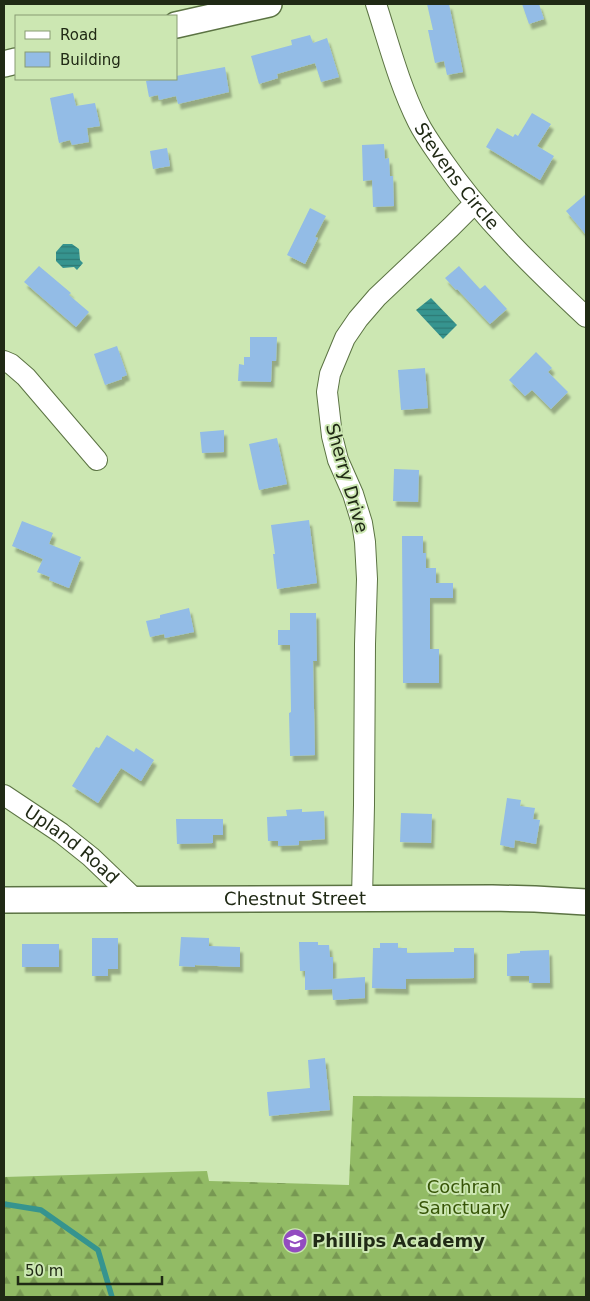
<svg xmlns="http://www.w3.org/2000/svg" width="590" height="1301" font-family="'DejaVu Sans',sans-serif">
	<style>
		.forest { fill: url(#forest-firs) }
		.water { fill: url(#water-rules) }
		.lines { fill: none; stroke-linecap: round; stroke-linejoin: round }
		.stream { stroke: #36948f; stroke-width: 5.5 }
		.building { fill: #93bce6; filter: url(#shadow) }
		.minor-casing { stroke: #5b7343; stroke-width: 22 }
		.tertiary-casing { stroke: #5b7343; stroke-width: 28 }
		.minor { stroke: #fff; stroke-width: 20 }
		.tertiary { stroke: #fff; stroke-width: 25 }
		.labels { text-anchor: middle; stroke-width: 4; stroke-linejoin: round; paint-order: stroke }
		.street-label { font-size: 18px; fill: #202a15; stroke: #cce7b2 }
		.park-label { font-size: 18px; fill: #365406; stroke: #cce7b2 }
		.poi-label { font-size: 18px; font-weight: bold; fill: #202a15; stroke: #cce7b2; text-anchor: start }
	</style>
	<defs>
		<pattern id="forest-firs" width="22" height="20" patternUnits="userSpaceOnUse" patternTransform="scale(1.25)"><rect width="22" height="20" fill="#92bb65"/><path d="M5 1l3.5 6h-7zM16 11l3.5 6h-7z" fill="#779852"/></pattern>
		<pattern id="water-rules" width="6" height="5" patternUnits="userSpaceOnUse" patternTransform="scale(1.25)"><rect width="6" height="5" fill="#36948f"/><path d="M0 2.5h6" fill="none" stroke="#2d7974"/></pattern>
		<filter id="shadow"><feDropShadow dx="3" dy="5.5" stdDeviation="1" flood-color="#0004"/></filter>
	</defs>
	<rect width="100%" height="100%" fill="#cce7b2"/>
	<path class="forest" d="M353,1096L586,1098V1297H4V1177L207,1171L209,1181L349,1185Z"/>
	<g class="water">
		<path d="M63,244H72L79,249L80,260L83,263L77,270L74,267L63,268L56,261V252Z"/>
		<path d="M431,298L457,325L443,339L416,310Z"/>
	</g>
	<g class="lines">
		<path class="stream" d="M4,1204L41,1210L98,1250L112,1297"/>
	</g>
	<g class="building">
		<path d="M427,4H449L463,72L447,75L444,61L435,63L428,30H433Z"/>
		<path d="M522,4H539L544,19L529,24Z"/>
		<path d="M310,35L313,43L327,38L339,77L321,82L315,63L277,74L278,78L259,84L251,56L292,45L291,40Z"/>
		<path d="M225,67L229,92L178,104L176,96L159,100L158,95L149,97L146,81L155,79H176V76Z"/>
		<path d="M73,93L76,106L95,103L100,126L87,128L89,142L72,145L70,140L59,143L50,98Z"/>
		<path d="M532,113L551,124L537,146L554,156L540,180L486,147L497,128L513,137L515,134L518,136Z"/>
		<path d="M384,144L385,159L389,158L390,176H393L394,206L373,207L372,180L363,181L362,145Z"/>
		<path d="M167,148L170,166L153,169L150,151Z"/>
		<path d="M586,194V235L566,211Z"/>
		<path d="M310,208L326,216L315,237L318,238L305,264L287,255Z"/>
		<path d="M39,266L71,293L69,295L89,312L76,327L24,282Z"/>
		<path d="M459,266L480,289L485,285L507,309L490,324L457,289L456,290L445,278Z"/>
		<path d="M250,337H277L276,361H272L271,382L238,381L239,364L244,365V357H250Z"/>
		<path d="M117,346L127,375L122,377V379L105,385L94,354Z"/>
		<path d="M536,352L552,368L548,372L568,392L551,409L532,390L525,396L509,380Z"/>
		<path d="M425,368L428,408L401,410L398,370Z"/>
		<path d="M224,430V452L202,453L200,432Z"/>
		<path d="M277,438L287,484L259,490L249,444Z"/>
		<path d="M394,469L419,470L418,502L393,501Z"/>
		<path d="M309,520L317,583L277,589L273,554H275L271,525Z"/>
		<path d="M22,521L53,533L49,544L81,557L69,588L49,580L50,577L37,572L43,559L12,546Z"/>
		<path d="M402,536H423V553H426V568H436V583H453V598H430V649H439V683H403Z"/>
		<path d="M189,608L194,632L165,638L164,634L150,637L146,621L160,618V615Z"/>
		<path d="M290,613H316L317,661H313L315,755L290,756L289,713L291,712L290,645H278V630H290Z"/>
		<path d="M107,735L134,752L136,748L154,760L141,781L121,768L98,803L72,786L96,747L99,748Z"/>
		<path d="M507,798L521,800L520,806L535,808L533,819L540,820L536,844L515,840L514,848L500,845Z"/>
		<path d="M302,809V812L324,811L325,839L299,841V845L278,846V841H268L267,817L287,816L286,810Z"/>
		<path d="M401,813L432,814L431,843L400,842Z"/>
		<path d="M176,819H223V835H213V843L177,844Z"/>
		<path d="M181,937L209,938V946L240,947V967L195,965V967L179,966Z"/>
		<path d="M92,938H118V969H108V976H92Z"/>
		<path d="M299,942H318V945H329L330,957H333V979L365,977V998L333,1000L332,989L305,990V971H300Z"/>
		<path d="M380,943H398V948H407V953L454,952V948H474V978L406,979V989L372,988L373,948H380Z"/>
		<rect x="22" y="944" width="37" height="23"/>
		<path d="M549,950L550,983H529V976H507V954L520,953V951Z"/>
		<path d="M325,1058L330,1110L269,1116L267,1092L310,1088L308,1060Z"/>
	</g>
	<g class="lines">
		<defs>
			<g id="minor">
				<path id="s1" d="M376,4C389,44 399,84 418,122C425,136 434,148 443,161C483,219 535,269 586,317"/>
				<path d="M4,361L11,364L26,377L97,460"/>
				<path id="s2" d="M4,795L61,833L91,857L136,900"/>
				<path d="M362,899L364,805L365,644L367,579L365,542L362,523L353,494L338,460L332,436L327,392L330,374L345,338L358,319L377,297L451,227L475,203"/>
			</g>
			<g id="tertiary">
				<path d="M176,25L269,4"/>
				<path d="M4,64L16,61"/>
				<path id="s3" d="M4,900L492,898L535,899L586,902"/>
			</g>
		</defs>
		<use href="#minor" class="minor-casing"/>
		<use href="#tertiary" class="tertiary-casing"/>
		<use href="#minor" class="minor"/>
		<use href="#tertiary" class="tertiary"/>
	</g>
	<defs>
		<symbol id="school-disc" viewBox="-11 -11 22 22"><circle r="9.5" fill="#934cc0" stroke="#cce7b2"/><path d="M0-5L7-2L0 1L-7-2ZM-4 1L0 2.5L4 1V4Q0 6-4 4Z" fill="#fff"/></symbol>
	</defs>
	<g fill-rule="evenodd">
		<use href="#school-disc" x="281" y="1227" width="28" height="28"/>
	</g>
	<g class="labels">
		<g class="street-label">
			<text dy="6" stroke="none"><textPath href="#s1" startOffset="192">Stevens Circle</textPath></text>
			<text transform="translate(347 478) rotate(74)" y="6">Sherry Drive</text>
			<text dy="6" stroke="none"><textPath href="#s2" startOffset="84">Upland Road</textPath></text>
			<text dy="6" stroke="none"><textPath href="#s3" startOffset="291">Chestnut Street</textPath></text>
		</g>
		<g class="park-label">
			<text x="464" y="1193">Cochran<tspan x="464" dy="21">Sanctuary</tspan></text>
		</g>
		<g class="poi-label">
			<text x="312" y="1247">Phillips Academy</text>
		</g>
	</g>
	<rect width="590" height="1301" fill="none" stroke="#202a15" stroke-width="10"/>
	<rect x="15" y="15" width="162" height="65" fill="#cce7b2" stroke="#879b73"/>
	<rect x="25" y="31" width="25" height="8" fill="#ffffff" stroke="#879b73"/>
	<text x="60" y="40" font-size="15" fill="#202a15">Road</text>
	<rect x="25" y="52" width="25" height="15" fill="#93bce6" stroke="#879b73"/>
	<text x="60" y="65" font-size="15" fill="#202a15">Building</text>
	<path d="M18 1276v8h144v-8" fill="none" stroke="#202a15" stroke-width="2.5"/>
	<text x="25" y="1276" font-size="15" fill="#202a15" stroke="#cce7b2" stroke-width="4" paint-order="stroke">50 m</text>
</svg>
